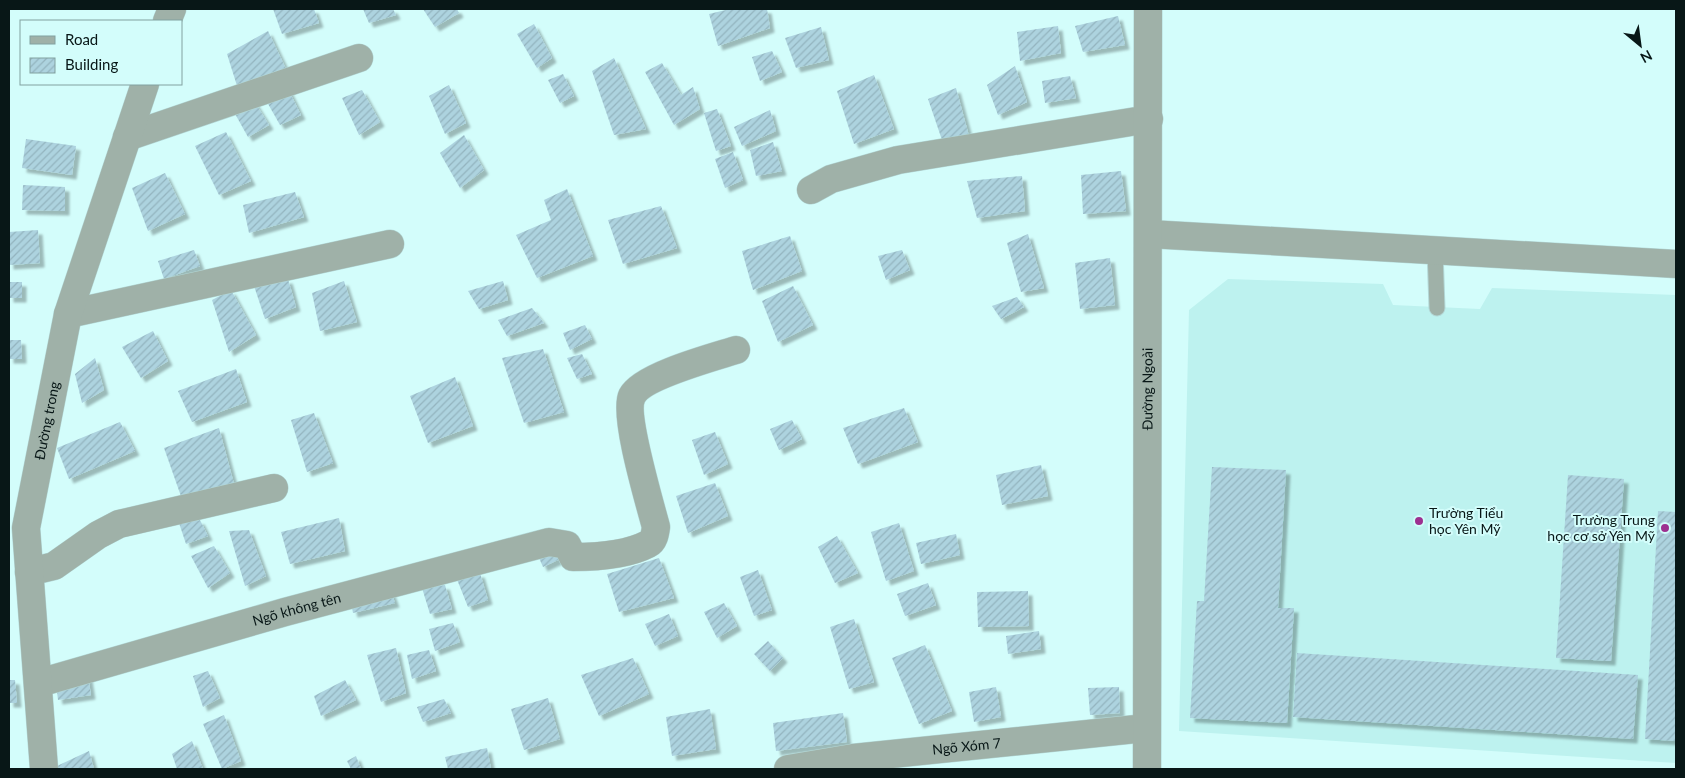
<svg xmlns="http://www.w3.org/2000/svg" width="1685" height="778" font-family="Lato,sans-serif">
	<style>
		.built { fill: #bdf2ef }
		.building { fill: url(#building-hatch); filter: url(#shadow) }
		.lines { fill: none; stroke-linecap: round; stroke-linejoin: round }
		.service-casing { stroke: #b3d8d7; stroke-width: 17 }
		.minor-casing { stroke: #b3d8d7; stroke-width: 29 }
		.service { stroke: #9fb1a8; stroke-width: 15 }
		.minor { stroke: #9fb1a8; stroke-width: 28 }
		.poi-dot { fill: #9d3090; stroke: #d3fdfb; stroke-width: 2 }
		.labels { text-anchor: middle; stroke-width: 4; stroke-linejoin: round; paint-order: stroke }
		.street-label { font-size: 14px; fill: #081717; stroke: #d3fdfb }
		.poi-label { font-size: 14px; fill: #081717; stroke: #d3fdfb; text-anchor: start }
	</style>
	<defs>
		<pattern id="building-hatch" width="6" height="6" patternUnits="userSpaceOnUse" patternTransform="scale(1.25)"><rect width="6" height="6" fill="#add3df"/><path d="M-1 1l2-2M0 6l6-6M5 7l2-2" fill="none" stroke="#93b4bf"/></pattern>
		<filter id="shadow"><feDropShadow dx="4.5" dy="4.5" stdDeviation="1" flood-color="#0004"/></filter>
	</defs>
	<rect width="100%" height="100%" fill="#d3fdfb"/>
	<path class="built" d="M1228,279L1383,284L1393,305L1480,309L1492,288L1676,295V763L1179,731L1189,310Z"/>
	<g class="building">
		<path d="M273,9H314L319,23L282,34Z"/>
		<path d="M363,9H393L396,15L369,23Z"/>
		<path d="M423,9H457L459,13L435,27Z"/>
		<path d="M730,9H767L770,28L718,46L709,14Z"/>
		<path d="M1118,16L1125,45L1083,52L1075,26Z"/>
		<path d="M534,24L552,58L537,68L517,34Z"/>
		<path d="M1058,26L1061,53L1020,61L1017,32Z"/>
		<path d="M821,27L829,60L796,68L785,38Z"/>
		<path d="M268,31L286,69L238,89L227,54Z"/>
		<path d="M772,51L782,72L760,81L752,57Z"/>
		<path d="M614,58L646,129L614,135L592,71Z"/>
		<path d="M662,63L681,95L693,87L700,109L674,125L645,72Z"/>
		<path d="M1015,66L1027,102L998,115L987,85Z"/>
		<path d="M563,74L574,96L560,103L548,80Z"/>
		<path d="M874,75L894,129L854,144L837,91Z"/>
		<path d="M1070,76L1076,98L1045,103L1042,81Z"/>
		<path d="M449,85L466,123L445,134L429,96Z"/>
		<path d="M956,88L970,140L943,143L928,99Z"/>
		<path d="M288,89L301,115L280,125L267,102Z"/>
		<path d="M362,90L380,122L359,135L342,98Z"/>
		<path d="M254,101L269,125L248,137L234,112Z"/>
		<path d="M717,109L731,146L716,151L704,113Z"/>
		<path d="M770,110L776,131L742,146L734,127Z"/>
		<path d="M226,132L251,181L219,195L195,146Z"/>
		<path d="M464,135L484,170L460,188L440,153Z"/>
		<path d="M26,139L76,146L72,175L22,168Z"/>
		<path d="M773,142L782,171L756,176L750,150Z"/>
		<path d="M733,152L743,180L725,188L715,159Z"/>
		<path d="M1121,171L1126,211L1083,214L1081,175Z"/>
		<path d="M165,173L185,214L148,231L132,188Z"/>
		<path d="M1022,176L1025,211L977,218L967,181Z"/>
		<path d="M23,185L65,187V211L22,210Z"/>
		<path d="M567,189L593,256L537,278L516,235L551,220L544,200Z"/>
		<path d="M295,192L304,217L249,233L243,205Z"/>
		<path d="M661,206L677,248L623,264L608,220Z"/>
		<path d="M38,230L40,263L9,265V232Z"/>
		<path d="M1028,234L1044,288L1021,292L1007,243Z"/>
		<path d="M790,236L802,271L753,290L742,251Z"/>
		<path d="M194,250L200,266L164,279L158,261Z"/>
		<path d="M902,250L910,270L886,280L878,256Z"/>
		<path d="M1110,258L1115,305L1080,309L1075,263Z"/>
		<path d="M288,279L296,307L265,319L254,286Z"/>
		<path d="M344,281L357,322L320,331L312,293Z"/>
		<path d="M503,281L508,300L479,309L468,291Z"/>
		<rect x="9" y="282" width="13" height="16"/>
		<path d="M793,286L813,325L778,342L762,301Z"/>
		<path d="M231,290L256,335L229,352L212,300Z"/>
		<path d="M1017,297L1024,307L1001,319L992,306Z"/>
		<path d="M532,308L544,323L507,336L498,320Z"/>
		<path d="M585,325L592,339L570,350L563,333Z"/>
		<path d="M153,331L168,361L141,378L122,347Z"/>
		<path d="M9,340H21L22,359H9Z"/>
		<path d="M543,349L564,412L524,423L502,358Z"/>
		<path d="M582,354L592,374L577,379L567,358Z"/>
		<path d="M95,358L104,390L82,403L75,374Z"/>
		<path d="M236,369L247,402L192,422L178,391Z"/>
		<path d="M455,377L473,426L428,443L410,396Z"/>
		<path d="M904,408L918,442L858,464L843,428Z"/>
		<path d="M314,413L333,463L307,472L291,420Z"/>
		<path d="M792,420L802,439L779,450L770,429Z"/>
		<path d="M120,422L135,451L69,479L57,448Z"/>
		<path d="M219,428L234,484L183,502L164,448Z"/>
		<path d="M715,432L728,464L704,475L692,440Z"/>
		<path d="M1041,465L1048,496L1002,505L996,475Z"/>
		<path d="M1212,467L1286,470L1278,608H1294L1287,723L1190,718L1197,601H1204Z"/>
		<path d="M1568,475L1624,479L1611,661L1556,658Z"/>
		<path d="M715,483L728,516L688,533L676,496Z"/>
		<path d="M1658,511L1676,512V741L1645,739Z"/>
		<path d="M339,518L345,551L290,564L281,532Z"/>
		<path d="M200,520L208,536L186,544L179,523Z"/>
		<path d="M899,523L914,571L886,581L871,532Z"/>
		<path d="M249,530L266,576L245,586L229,531Z"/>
		<path d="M956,534L960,555L921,564L916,543Z"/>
		<path d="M837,536L858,573L835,583L818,547Z"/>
		<path d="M532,542L562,558L543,567Z"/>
		<path d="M214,546L230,573L208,588L191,556Z"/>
		<path d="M659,558L674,598L619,612L607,574Z"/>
		<path d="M758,570L772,610L754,616L740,577Z"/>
		<path d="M480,573L488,600L468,607L456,577Z"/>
		<path d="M387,581L395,603L353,613L349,591Z"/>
		<path d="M928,583L936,605L905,616L897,594Z"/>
		<path d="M445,585L452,609L430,614L422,588Z"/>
		<path d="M1028,591L1029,626L978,627L977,592Z"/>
		<path d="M724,603L737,626L717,638L704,612Z"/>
		<path d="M669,614L678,636L655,646L645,624Z"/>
		<path d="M854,619L874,682L849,689L830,627Z"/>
		<path d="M453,623L460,642L435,651L429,629Z"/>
		<path d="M1039,631L1041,649L1008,654L1006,636Z"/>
		<path d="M768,641L783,658L770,671L754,654Z"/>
		<path d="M925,645L952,711L919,724L892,658Z"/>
		<path d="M396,648L406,693L381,702L367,655Z"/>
		<path d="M429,650L436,671L412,679L407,655Z"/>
		<path d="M1297,653L1638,675L1633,739L1293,717Z"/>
		<path d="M633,658L649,694L599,716L581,675Z"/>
		<path d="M86,664L91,695L58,700L55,676Z"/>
		<path d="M208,671L220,698L203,707L193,676Z"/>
		<path d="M9,680H15L17,703H9Z"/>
		<path d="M345,680L356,700L321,716L314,696Z"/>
		<path d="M996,687L1001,717L974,722L969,692Z"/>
		<path d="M1119,687L1120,713L1090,715L1088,688Z"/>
		<path d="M548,698L560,739L524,750L511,709Z"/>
		<path d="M444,699L451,713L423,722L417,707Z"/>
		<path d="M710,709L716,749L672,756L666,717Z"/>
		<path d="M843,713L847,742L776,751L773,723Z"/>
		<path d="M224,715L241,761L222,769L203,724Z"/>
		<path d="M192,741L203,769H177L172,754Z"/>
		<path d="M487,748L491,769H448L445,757Z"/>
		<path d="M89,751L94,769H57V766Z"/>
		<path d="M356,756L361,769H351L347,761Z"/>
	</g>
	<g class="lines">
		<defs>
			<path id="service" d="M1435,251L1437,308"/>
			<g id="minor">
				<path d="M167,21L172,9"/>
				<path d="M127,137L359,58"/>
				<path d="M811,190L831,179L898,160L1149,119"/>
				<path d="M1149,234L1676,264"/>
				<path d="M68,314L390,244"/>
				<path d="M29,572L54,566L98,535L119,524L274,488"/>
				<path id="s1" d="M39,683L285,612L549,542L567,545L573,557C596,557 627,555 648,544C654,541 655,534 656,527C650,504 623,414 632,396C642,376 714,357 736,350"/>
				<path id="s2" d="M44,769L26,528L68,314L145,84"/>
				<path id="s3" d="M788,769L853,758L1146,728"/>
				<path id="s4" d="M1147,769L1148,9"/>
			</g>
		</defs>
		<use href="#service" class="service-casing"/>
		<use href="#minor" class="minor-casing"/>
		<use href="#service" class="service"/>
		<use href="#minor" class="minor"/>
	</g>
	<g class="poi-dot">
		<circle cx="1419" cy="521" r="5"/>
		<circle cx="1665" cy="528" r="5"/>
	</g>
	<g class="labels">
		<g class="street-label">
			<text dy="5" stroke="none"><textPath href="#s4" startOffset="380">Đường Ngoài</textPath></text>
			<text dy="5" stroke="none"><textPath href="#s2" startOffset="351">Đường trong</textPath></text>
			<text dy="5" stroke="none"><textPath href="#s1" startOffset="268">Ngõ không tên</textPath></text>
			<text dy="5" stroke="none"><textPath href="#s3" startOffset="180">Ngõ Xóm 7</textPath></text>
		</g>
		<g class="poi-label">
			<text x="1429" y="518">Trường Tiểu<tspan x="1429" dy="16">học Yên Mỹ</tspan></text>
			<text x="1655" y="525" text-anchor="end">Trường Trung<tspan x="1655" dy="16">học cơ sở Yên Mỹ</tspan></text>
		</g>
	</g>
	<rect width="1685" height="778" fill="none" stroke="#081717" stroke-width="20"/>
	<rect x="20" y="20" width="162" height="65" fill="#d3fdfb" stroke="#82a1a0"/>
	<rect x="30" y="36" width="25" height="8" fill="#9fb1a8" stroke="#82a1a0"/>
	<text x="65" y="45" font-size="15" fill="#081717">Road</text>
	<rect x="30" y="58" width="25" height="15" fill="url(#building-hatch)" stroke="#82a1a0"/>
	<text x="65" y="70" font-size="15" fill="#081717">Building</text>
	<g transform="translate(1640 45) rotate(151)" stroke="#d3fdfb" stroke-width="4" paint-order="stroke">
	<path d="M0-4L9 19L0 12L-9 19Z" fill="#081717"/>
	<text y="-8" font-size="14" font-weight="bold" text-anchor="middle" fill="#081717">N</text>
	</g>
</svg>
